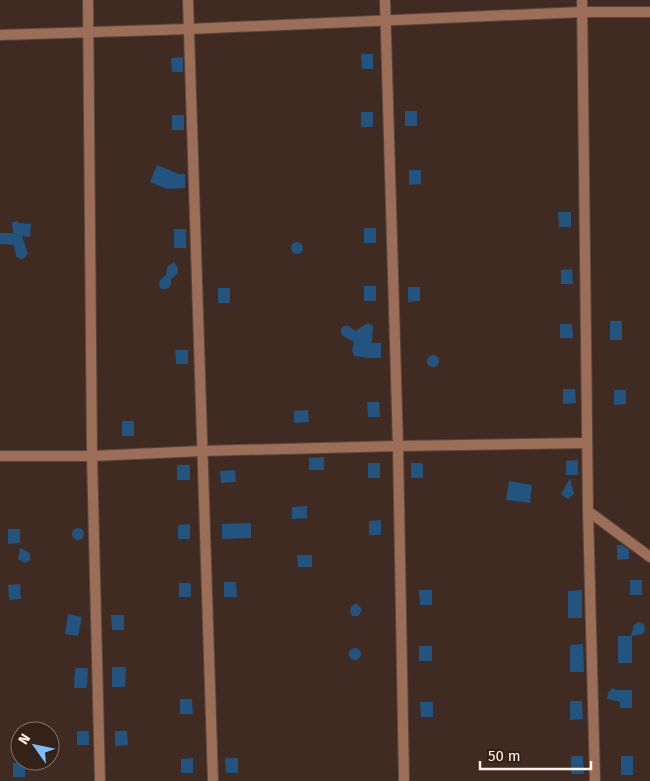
<svg xmlns="http://www.w3.org/2000/svg" width="650" height="781" font-family="'Fira Sans',sans-serif">
	<style>
		.building { fill: #22547f }
		.lines { fill: none; stroke-linecap: round; stroke-linejoin: round }
		.minor-casing { stroke: #5a473d; stroke-width: 12 }
		.minor { stroke: #9c6e58; stroke-width: 10 }
	</style>
	<rect width="100%" height="100%" fill="#3f2b21"/>
	<g class="building">
		<path d="M361,54H373V69H362Z"/>
		<path d="M183,57V72H172L171,58Z"/>
		<rect x="405" y="111" width="12" height="15"/>
		<rect x="361" y="112" width="12" height="15"/>
		<rect x="172" y="115" width="12" height="15"/>
		<path d="M157,165L179,174H185V188L167,189L150,182Z"/>
		<path d="M409,170H421V184L409,185Z"/>
		<path d="M558,212H571V227H559Z"/>
		<path d="M18,221V223L31,224L30,237L22,236L28,254L23,259H20L16,256L14,245L0,244V233H13L12,222Z"/>
		<rect x="364" y="228" width="12" height="15"/>
		<rect x="174" y="229" width="12" height="19"/>
		<circle cx="297" cy="248" r="6"/>
		<path d="M174,262L178,268V273L171,279V284L169,288L165,289H161L159,285L160,280L166,275L167,267Z"/>
		<path d="M572,269L573,284H561V270Z"/>
		<rect x="364" y="286" width="12" height="15"/>
		<path d="M408,287H420V301L408,302Z"/>
		<rect x="218" y="288" width="12" height="15"/>
		<rect x="610" y="321" width="12" height="19"/>
		<path d="M368,323L373,326L372,343H381V358H369L354,356L352,350L354,342L343,336L341,334V329L344,326H349L355,331Z"/>
		<path d="M560,324H572L573,338H560Z"/>
		<path d="M175,350H188V364H176Z"/>
		<circle cx="433" cy="361" r="6"/>
		<path d="M563,389H575L576,403L563,404Z"/>
		<path d="M614,390H626V404L614,405Z"/>
		<path d="M367,402H379L380,417H368Z"/>
		<path d="M308,410L309,422L294,423V411Z"/>
		<rect x="122" y="421" width="12" height="15"/>
		<path d="M324,457V470H309V458Z"/>
		<path d="M578,460V475H566V461Z"/>
		<rect x="368" y="463" width="12" height="15"/>
		<rect x="411" y="463" width="12" height="15"/>
		<rect x="177" y="465" width="13" height="15"/>
		<path d="M235,470L236,482L221,483L220,471Z"/>
		<path d="M570,478L574,494L568,499L561,494Z"/>
		<path d="M509,481L532,485L530,503L506,500Z"/>
		<path d="M307,506V518L292,519V507Z"/>
		<path d="M381,520V535H369V521Z"/>
		<path d="M251,523V538L222,539V524Z"/>
		<path d="M190,524V539H178V525Z"/>
		<circle cx="78" cy="534" r="6"/>
		<path d="M8,529H20V543L8,544Z"/>
		<path d="M617,545H622L629,550V559L617,560Z"/>
		<path d="M20,548L30,553V560L25,563L21,561L18,559Z"/>
		<path d="M297,555H312V567H298Z"/>
		<rect x="630" y="580" width="12" height="15"/>
		<path d="M224,582H236L237,597H224Z"/>
		<rect x="179" y="583" width="12" height="14"/>
		<path d="M20,584L21,599L9,600L8,585Z"/>
		<path d="M419,590H432V605H420Z"/>
		<path d="M582,590V618H568V591Z"/>
		<path d="M356,603L361,608L362,611L358,616H352L350,612L351,607Z"/>
		<path d="M68,614L82,617L78,636L65,634Z"/>
		<path d="M111,615H124V630H112Z"/>
		<path d="M638,622L642,623L644,624L645,630L644,632L642,634L632,636V663H618V636H631L634,625Z"/>
		<path d="M583,644L584,672H570V645Z"/>
		<rect x="419" y="646" width="13" height="15"/>
		<circle cx="355" cy="654" r="6"/>
		<path d="M112,667H126L125,687H112Z"/>
		<path d="M75,668H88L87,688H74Z"/>
		<path d="M612,688L616,690H632V708H620V702L607,699L608,693Z"/>
		<path d="M180,699H192L193,714H180Z"/>
		<path d="M570,701H582L583,719L570,720Z"/>
		<path d="M420,702H433V717H421Z"/>
		<rect x="77" y="731" width="12" height="14"/>
		<path d="M115,731H127L128,745L115,746Z"/>
		<path d="M571,756H583L584,774H571Z"/>
		<rect x="621" y="756" width="12" height="19"/>
		<path d="M193,758V773H181V759Z"/>
		<path d="M225,758H238V773H226Z"/>
		<path d="M25,762V777H13V763Z"/>
	</g>
	<g class="lines">
		<defs>
			<g id="minor">
				<path d="M88,0L92,456L100,781"/>
				<path d="M188,0L213,781"/>
				<path d="M385,0L398,446L404,781"/>
				<path d="M582,0L588,511L595,781"/>
				<path d="M0,35L189,29L582,12H650"/>
				<path d="M0,456H92L202,451L398,446L587,443"/>
				<path d="M588,511L650,557"/>
			</g>
		</defs>
		<use href="#minor" class="minor-casing"/>
		<use href="#minor" class="minor"/>
	</g>
	<g transform="translate(35 746) rotate(303)"><circle r="24" fill="#342118" stroke="#85746c"/>
	<path d="M0-4L9 19L0 12L-9 19Z" fill="#7ebdf9"/>
	<text y="-8" font-size="14" font-weight="bold" text-anchor="middle" fill="#fff1eb">N</text>
	</g>
	<path d="M480 761v8h111v-8" fill="none" stroke="#fff1eb" stroke-width="2.5"/>
	<text x="488" y="761" font-size="15" fill="#fff1eb" stroke="#342118" stroke-width="4" paint-order="stroke">50 m</text>
</svg>
